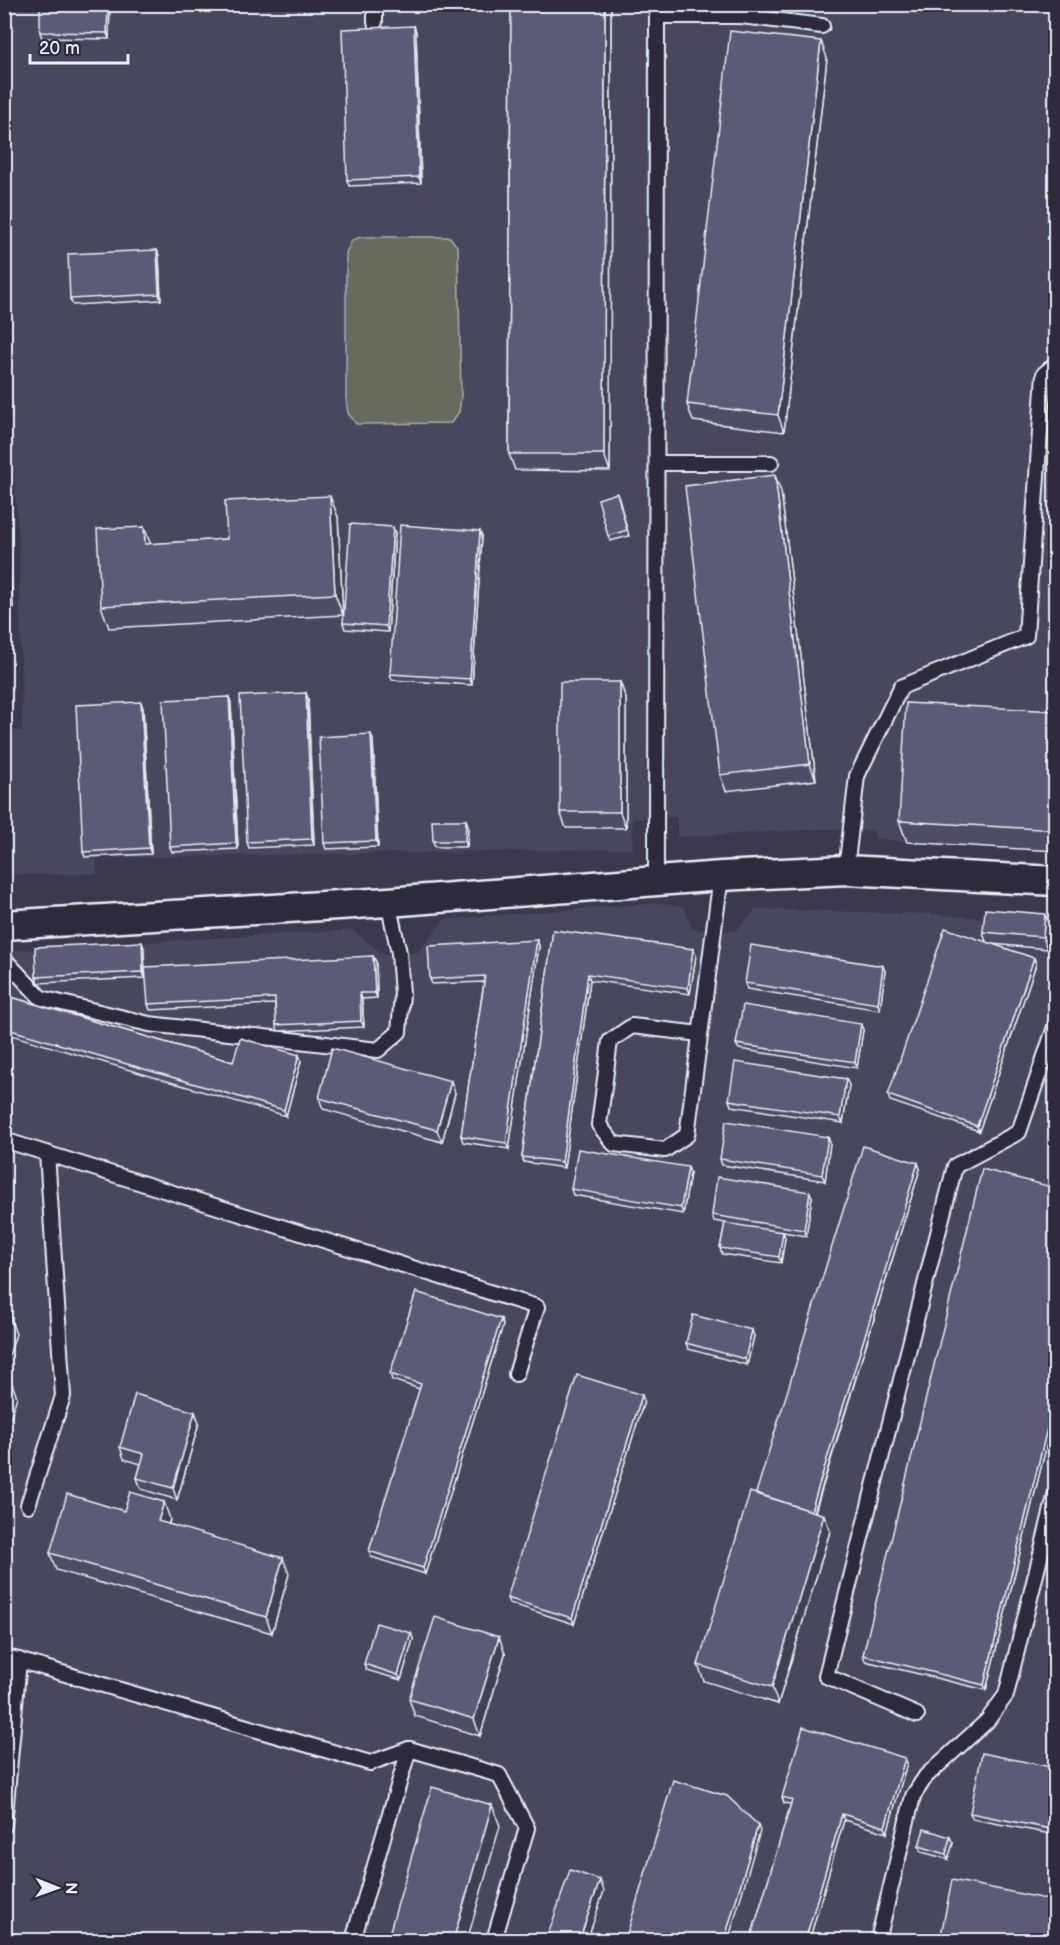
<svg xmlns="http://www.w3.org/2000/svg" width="1060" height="1945" font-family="'Balsamiq Sans',sans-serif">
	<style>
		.built { fill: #49465d }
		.green { fill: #686b5d; stroke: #a8aeaa; stroke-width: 1.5 }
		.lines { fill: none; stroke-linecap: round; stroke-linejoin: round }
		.lane-casing { stroke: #e8f1f8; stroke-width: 18 }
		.street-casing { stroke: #e8f1f8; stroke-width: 33 }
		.lane { stroke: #2f2a3d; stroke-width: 14 }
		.street { stroke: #2f2a3d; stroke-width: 28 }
		.wall { fill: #4f4d66; stroke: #e8f1f8; stroke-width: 1.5 }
		.shaded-wall { fill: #403f53; stroke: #e8f1f8; stroke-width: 1.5 }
		.building { fill: #5c5a77; stroke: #e8f1f8; stroke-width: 1.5 }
	</style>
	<rect width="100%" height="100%" fill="#3c384e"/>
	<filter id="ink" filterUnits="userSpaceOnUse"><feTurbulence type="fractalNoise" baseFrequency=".0167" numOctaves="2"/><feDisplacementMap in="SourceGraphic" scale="12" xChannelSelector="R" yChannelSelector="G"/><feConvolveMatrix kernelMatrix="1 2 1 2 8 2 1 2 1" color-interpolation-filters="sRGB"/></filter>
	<g filter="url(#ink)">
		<g class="built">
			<path d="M5,5H1055V851L907,842L875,838L874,831L825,829L677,837V817L632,819L633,849L97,858V874L5,875V730L22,731L19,544L4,337Z"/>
			<path d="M660,903L684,907L692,929L735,931L756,909L932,914L1055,924V1940H5L4,959L17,950L353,930L384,955L418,952L445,919Z"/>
		</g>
		<path class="green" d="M361,237H450L458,248L461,398L459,412L451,423L362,424H356L348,413L346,399V253L352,240Z"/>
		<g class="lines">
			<defs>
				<g id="lane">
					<path d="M375,4V22"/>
					<path d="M657,463H771"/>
					<path d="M846,870L857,776L901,687L1026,636L1044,374L1056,364"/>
					<path d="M656,881L657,16H741L822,26"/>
					<path d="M4,959L41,998L149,1024L378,1050L399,1032L402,994L399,953L388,902"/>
					<path d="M700,1034L632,1026L610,1041L599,1125L614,1144L665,1150L687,1135L721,876"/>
					<path d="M4,1140L537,1307L516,1374"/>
					<path d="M28,1505L63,1396L47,1153"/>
					<path d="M4,1656L370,1763L409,1749L499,1775L527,1828L494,1940"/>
					<path d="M917,1715L826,1676L955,1166L1019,1132L1056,1024"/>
					<path d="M4,1826L19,1660"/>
					<path d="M353,1940L409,1749"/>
					<path d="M878,1940L913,1796L926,1776L987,1721L1006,1695L1056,1493"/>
				</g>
				<path id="street" d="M4,925L388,902L721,876L846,870L1056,881"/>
			</defs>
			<use href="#lane" class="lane-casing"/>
			<use href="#street" class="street-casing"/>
			<use href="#lane" class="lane"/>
			<use href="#street" class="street"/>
		</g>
		<g class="wall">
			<path d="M110,4L109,39L42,38L40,32Z"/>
			<path d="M130,4H168V10H132Z"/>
			<path d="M433,4H478V7L435,10Z"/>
			<path d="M511,4H611L610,471L515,470L509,454Z"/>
			<path d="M414,26L416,32L421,183L349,186L347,180Z"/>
			<path d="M827,58L784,432L693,421L687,404Z"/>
			<path d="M157,250L159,256L161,300L73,305L70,299Z"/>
			<path d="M4,476L13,609L4,610Z"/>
			<path d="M781,492L816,780L726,791L720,775Z"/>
			<path d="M619,499L629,536L610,541L608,536Z"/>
			<path d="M338,517L343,615L109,628L101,606L144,527L150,544L227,539Z"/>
			<path d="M480,531L482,536L472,685L392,680L390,674Z"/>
			<path d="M395,533L388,632L345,629L343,623Z"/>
			<path d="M620,682L626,699V828H566L560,812Z"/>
			<path d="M306,693L308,699L314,845L249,848L247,842Z"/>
			<path d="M229,697L231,703L238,849L172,852L170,847Z"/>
			<path d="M143,708L151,854L85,857L83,852Z"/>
			<path d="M1056,711V851L907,842L899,821Z"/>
			<path d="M373,740L378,847L326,849L324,843Z"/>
			<path d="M466,820L468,826L467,847H435L433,841Z"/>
			<path d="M1045,914L1049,925L1047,949L992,944L1034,958L1036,964L979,1131L890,1101L888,1095L986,942L983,932Z"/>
			<path d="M553,930L696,955L690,994L590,980L564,1168L524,1162L522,1157Z"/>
			<path d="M537,940L539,946L509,1149L463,1142L461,1136L484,982L432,984L430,979Z"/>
			<path d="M144,948L145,978L38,983L36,977Z"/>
			<path d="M373,956L376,962L377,998L362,999L364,1027L278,1031L276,1025L275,1004L150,1010L148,1004Z"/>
			<path d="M885,971L880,1010L747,989L745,983Z"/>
			<path d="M4,995L233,1062L299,1055L301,1061L286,1116L4,1033Z"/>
			<path d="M863,1030L857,1068L739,1049L736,1044Z"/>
			<path d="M849,1085L843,1123L731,1106L729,1100Z"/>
			<path d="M455,1093L442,1142L323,1109L319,1098Z"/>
			<path d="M828,1137L830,1143L825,1181L722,1165L720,1159Z"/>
			<path d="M918,1163L920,1169L815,1512L824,1515L830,1531L778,1704L704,1681L698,1665L756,1494Z"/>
			<path d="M690,1173L683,1214L573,1195L571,1189Z"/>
			<path d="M1056,1188V1407L986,1690L865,1661L863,1655Z"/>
			<path d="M812,1197L806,1236L783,1232L785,1238L781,1263L722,1254L720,1248L725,1223L714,1221L712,1215Z"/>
			<path d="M501,1319L503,1325L425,1574L371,1557L369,1551L420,1389L392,1380L390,1374Z"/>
			<path d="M754,1336L747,1365L688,1349L686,1343Z"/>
			<path d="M644,1401L574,1624L509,1603L507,1598Z"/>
			<path d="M195,1412L199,1423L177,1500L141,1489L137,1478L141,1464L124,1459L120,1447Z"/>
			<path d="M170,1519L169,1524L289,1574L272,1633L56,1570L50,1553Z"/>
			<path d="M411,1633L413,1639L401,1680L366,1670L364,1664Z"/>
			<path d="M505,1654L480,1736L415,1716L409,1699Z"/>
			<path d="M907,1763L887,1833L844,1820L809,1941H750L791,1804L784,1803L782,1797Z"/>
			<path d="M1056,1768V1835L973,1819L970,1813Z"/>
			<path d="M953,1843L948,1859L921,1852L919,1846Z"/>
		</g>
		<g class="shaded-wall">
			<path d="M108,4H110L109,39L107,33Z"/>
			<path d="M605,4H611L610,471L604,454Z"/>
			<path d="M414,26L416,32L421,183L419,177Z"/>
			<path d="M821,41L827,58L784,432L778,415Z"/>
			<path d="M157,250L159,256L161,300L159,294Z"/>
			<path d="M775,475L781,492L816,780L810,764Z"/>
			<path d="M4,476L13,609L5,588L4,579Z"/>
			<path d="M330,496L338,517L343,615L335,594Z"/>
			<path d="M144,527L152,548L145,544Z"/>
			<path d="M393,527L395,533L388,632L386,626Z"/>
			<path d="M480,531L482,536L472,685L470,679Z"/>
			<path d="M620,682L626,699V828L620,812Z"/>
			<path d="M306,693L308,699L314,845L312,839Z"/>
			<path d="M229,697L231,703L238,849L236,843Z"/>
			<path d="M141,702L143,708L151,854L149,848Z"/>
			<path d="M371,734L373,740L378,847L376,841Z"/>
			<path d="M466,820L468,826L467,847L465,841Z"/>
			<path d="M1045,914L1049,925L1047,949L1043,937Z"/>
			<path d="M537,940L539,946L509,1149L506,1143Z"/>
			<path d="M142,942L144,948L145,978L143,972Z"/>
			<path d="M693,949L696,955L690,994L688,988Z"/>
			<path d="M373,956L376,962L377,998L375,993Z"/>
			<path d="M1034,958L1036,964L979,1131L977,1126Z"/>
			<path d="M883,966L885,971L880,1010L878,1004Z"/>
			<path d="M588,974L590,980L564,1168L562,1162Z"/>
			<path d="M360,993L362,999L364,1027L361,1021Z"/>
			<path d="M861,1024L863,1030L857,1068L855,1062Z"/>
			<path d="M299,1055L301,1061L286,1116L284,1110Z"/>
			<path d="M846,1079L849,1085L843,1123L840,1117Z"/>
			<path d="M451,1081L455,1093L442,1142L437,1130Z"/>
			<path d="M828,1137L830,1143L825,1181L822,1175Z"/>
			<path d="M918,1163L920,1169L813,1516L811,1511Z"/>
			<path d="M688,1167L690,1173L683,1214L681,1208Z"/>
			<path d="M810,1192L812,1197L806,1236L804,1230Z"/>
			<path d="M783,1232L785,1238L781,1263L779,1257Z"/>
			<path d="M10,1318L16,1334L4,1371V1335Z"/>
			<path d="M501,1319L503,1325L425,1574L423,1568Z"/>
			<path d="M752,1330L754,1336L747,1365L745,1359Z"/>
			<path d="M11,1381L17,1397L6,1431L4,1427V1401Z"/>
			<path d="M1056,1392V1407L986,1690L984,1685Z"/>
			<path d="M642,1395L644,1401L574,1624L572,1618Z"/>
			<path d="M195,1412L199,1423L177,1500L173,1488Z"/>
			<path d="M164,1502L170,1519L164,1538L158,1521Z"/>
			<path d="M824,1515L830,1531L778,1704L772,1687Z"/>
			<path d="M283,1558L289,1574L272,1633L266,1617Z"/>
			<path d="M411,1633L413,1639L401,1680L398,1675Z"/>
			<path d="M499,1637L505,1654L480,1736L474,1719Z"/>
			<path d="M905,1758L907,1763L887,1833L885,1827Z"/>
			<path d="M492,1805L500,1826L467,1941H453Z"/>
			<path d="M842,1814L844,1820L809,1941H805Z"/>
			<path d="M758,1825L760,1831L728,1941H724Z"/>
			<path d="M950,1837L953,1843L948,1859L946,1854Z"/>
			<path d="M600,1880L604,1891L587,1941H579Z"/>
		</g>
		<g class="building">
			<path d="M40,4H108L107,33L40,32Z"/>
			<path d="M511,4H605L604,454H509Z"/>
			<path d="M414,26L419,177L347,180L342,29Z"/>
			<path d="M730,31L821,41L778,415L687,404Z"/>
			<path d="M157,250L159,294L70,299L68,254Z"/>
			<path d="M775,475L810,764L720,775L685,486Z"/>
			<path d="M617,493L627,530L608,536L598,499Z"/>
			<path d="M330,496L335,594L101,606L97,529L144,527L145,544L227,539L225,501Z"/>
			<path d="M350,524L393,527L386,626L343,623Z"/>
			<path d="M400,525L480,531L470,679L390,674Z"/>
			<rect x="560" y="682" width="60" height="130"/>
			<path d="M306,693L312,839L247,842L240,696Z"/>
			<path d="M229,697L236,843L170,847L163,700Z"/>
			<path d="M141,702L149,848L83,852L76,705Z"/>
			<path d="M906,703L1056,711V830L899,821Z"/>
			<path d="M371,734L376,841L324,843L319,737Z"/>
			<path d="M432,820H466L465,841H433Z"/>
			<path d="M985,909L1045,914L1043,937L983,932Z"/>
			<path d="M945,928L1034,958L977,1126L888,1095Z"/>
			<path d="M553,930L693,949L688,988L588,974L562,1162L522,1157Z"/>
			<path d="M537,940L506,1143L461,1136L485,976L430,979L428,946Z"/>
			<path d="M142,942L143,972L36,977L35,947Z"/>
			<path d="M751,945L883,966L878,1004L745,983Z"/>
			<path d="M373,956L375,993H360L361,1021L276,1025L275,998L148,1004L145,967Z"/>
			<path d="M4,995L233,1062L240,1038L299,1055L284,1110L4,1028Z"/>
			<path d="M743,1005L861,1024L855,1062L736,1044Z"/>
			<path d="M332,1048L451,1081L437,1130L319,1098Z"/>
			<path d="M735,1062L846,1079L840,1117L729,1100Z"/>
			<path d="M726,1121L828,1137L822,1175L720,1159Z"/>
			<path d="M863,1146L918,1163L811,1511L756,1493Z"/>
			<path d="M578,1149L688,1167L681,1208L571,1189Z"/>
			<path d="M982,1169L1056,1188V1392L984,1685L863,1655Z"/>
			<path d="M717,1177L810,1192L804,1230L712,1215Z"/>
			<path d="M725,1223L783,1232L779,1257L720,1248Z"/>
			<path d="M416,1292L501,1319L423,1568L369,1551L421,1384L390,1374Z"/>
			<path d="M693,1315L752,1330L745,1359L686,1343Z"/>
			<path d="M4,1316L10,1318L4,1335Z"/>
			<path d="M577,1375L642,1395L572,1618L507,1598Z"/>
			<path d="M4,1379L11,1381L4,1401Z"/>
			<path d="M135,1394L195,1412L173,1488L137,1478L144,1454L120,1447Z"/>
			<path d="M130,1492L164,1502L158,1521L283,1558L266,1617L50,1553L67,1494L124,1511Z"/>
			<path d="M750,1492L824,1515L772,1687L698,1665Z"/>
			<path d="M435,1617L499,1637L474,1719L409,1699Z"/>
			<path d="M376,1623L411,1633L398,1675L364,1664Z"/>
			<path d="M803,1727L905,1758L885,1827L842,1814L805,1941H750L792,1800L782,1797Z"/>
			<path d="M982,1753L1056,1768V1830L970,1813Z"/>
			<path d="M673,1780L727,1796L758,1825L724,1941H625Z"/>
			<path d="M432,1787L492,1805L453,1941H387Z"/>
			<path d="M924,1829L950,1837L946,1854L919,1846Z"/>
			<path d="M570,1870L600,1880L579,1941H546Z"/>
			<path d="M952,1880L1056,1901V1941L940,1940Z"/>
		</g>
	</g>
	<rect width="1060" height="1945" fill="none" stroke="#2f2a3d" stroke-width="24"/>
	<rect x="12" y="12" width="1036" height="1921" fill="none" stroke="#e8f1f8" stroke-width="2" filter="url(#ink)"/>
	<g transform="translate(57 1888) rotate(91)" stroke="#2f2a3d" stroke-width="4.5" paint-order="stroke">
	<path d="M0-4.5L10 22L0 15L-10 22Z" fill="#e8f1f8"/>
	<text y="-9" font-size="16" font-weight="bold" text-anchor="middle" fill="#e8f1f8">N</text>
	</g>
	<path d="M30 54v9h98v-9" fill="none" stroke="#e8f1f8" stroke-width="3"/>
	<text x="39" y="54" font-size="18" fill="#e8f1f8" stroke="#2f2a3d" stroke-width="4.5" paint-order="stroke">20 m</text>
</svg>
